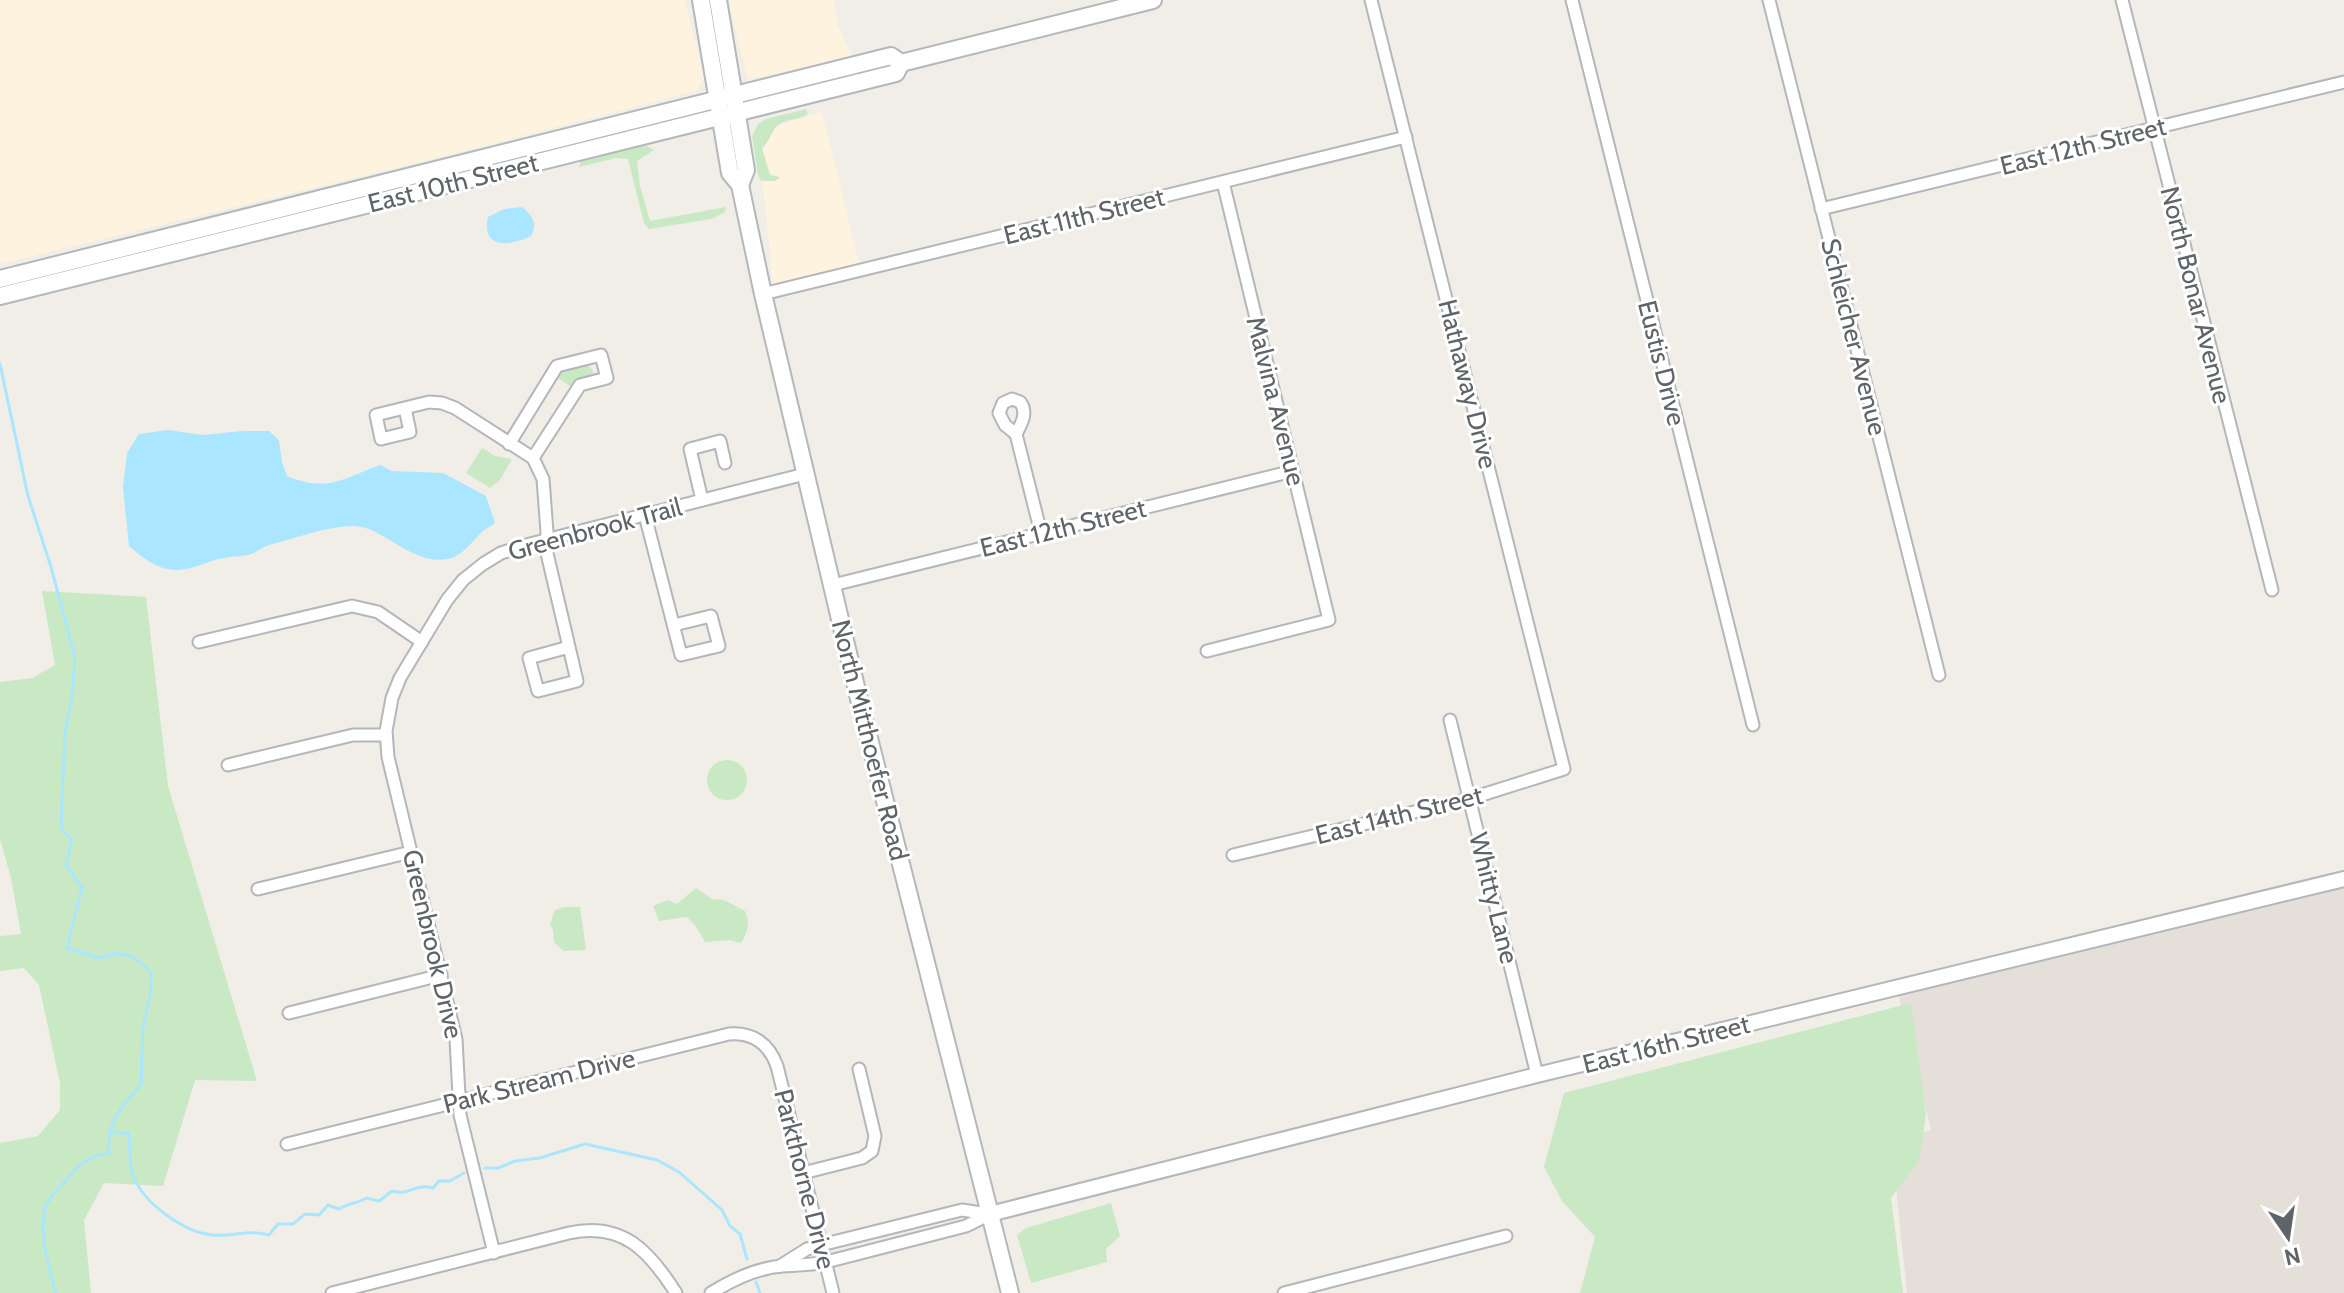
<svg xmlns="http://www.w3.org/2000/svg" width="2344" height="1293" font-family="Cabin,sans-serif">
	<style>
		.commercial { fill: #fef3df }
		.education { fill: #e4dfd9 }
		.green { fill: #c9e8c4 }
		.water { fill: #aae6ff }
		.lines { fill: none; stroke-linecap: round; stroke-linejoin: round }
		.stream { stroke: #aae6ff; stroke-width: 3 }
		.minor-casing { stroke: #b3b6ba; stroke-width: 15 }
		.tertiary-casing { stroke: #b3b6ba; stroke-width: 18 }
		.secondary-casing { stroke: #b4b8bc; stroke-width: 20 }
		.minor { stroke: #fff; stroke-width: 11 }
		.tertiary { stroke: #fff; stroke-width: 14 }
		.secondary { stroke: #fff; stroke-width: 16 }
		.labels { text-anchor: middle; stroke-width: 6; stroke-linejoin: round; paint-order: stroke }
		.street-label { font-size: 26px; fill: #5f6468; stroke: #fff }
	</style>
	<rect width="100%" height="100%" fill="#f1eee8"/>
	<g class="commercial">
		<path d="M0,0H685L704,78L696,91L436,158L0,264Z"/>
		<path d="M728,0H833L838,25L852,57L748,79Z"/>
		<path d="M822,112L859,263L773,284L760,155L773,127Z"/>
	</g>
	<path class="education" d="M2344,883V1293H1907L1891,1140L1931,1130L1898,993Z"/>
	<g class="green">
		<path d="M806,109L808,114C798,121 786,118 777,126C770,133 770,142 762,148L770,175L780,177L775,181H761L758,175L752,136L758,124L766,119Z"/>
		<path d="M639,146H647L654,150L637,161L640,186L650,221L726,207L724,213L711,219L649,229L644,223L628,159L616,158L579,167L581,160Z"/>
		<path d="M579,361L588,364L594,373L577,381L573,388L556,377V374Z"/>
		<path d="M482,448L495,456L512,459L500,480L490,488L466,473Z"/>
		<path d="M42,591L146,597L168,786L257,1081L195,1080L163,1186L104,1183L84,1220L91,1293H0V1143L38,1136L60,1110V1083L39,985L24,968L0,971V936L21,934L11,878L0,839V682L32,678L55,665Z"/>
		<circle cx="727" cy="780" r="20"/>
		<path d="M696,888L712,899L724,900L745,911C750,923 748,932 741,943L729,940L705,942L695,925L687,917L659,921L653,906L668,900L677,904Z"/>
		<path d="M565,907H580L586,950L564,951L554,942L553,930L550,924L555,910Z"/>
		<path d="M1911,1003L1926,1114L1919,1161L1891,1198L1903,1293H1580L1595,1237L1562,1201L1544,1167L1564,1093Z"/>
		<path d="M1111,1203L1120,1236L1106,1249L1107,1262L1031,1283L1017,1235L1026,1228Z"/>
	</g>
	<g class="water">
		<path d="M522,207C532,215 538,224 531,236C510,246 481,250 488,217L504,209Z"/>
		<path d="M168,430L203,435L242,431H269L279,440L282,462L287,476C328,493 344,478 380,465L392,471L443,473L486,496L495,523C491,527 485,528 481,533C471,543 462,556 448,559C411,566 381,524 352,526C324,527 296,538 269,545C262,547 256,553 248,555C240,557 232,556 224,558C209,560 193,570 177,570C157,570 143,558 129,546L123,487L127,453L139,434Z"/>
	</g>
	<g class="lines">
		<g class="stream">
			<path d="M0,364L28,496L51,567L75,658L72,697L65,732L61,828L72,840L66,865L82,887L67,948L99,958L116,953L134,957L151,972V990L143,1028L141,1085C122,1105 105,1125 109,1154C91,1154 79,1164 68,1178C61,1185 53,1193 48,1202C36,1224 49,1270 56,1293"/>
			<path d="M110,1131L129,1134C130,1147 129,1165 134,1178C145,1204 185,1233 213,1235C234,1237 248,1229 269,1235L278,1224H293L305,1214L319,1215L328,1205L339,1209C349,1203 357,1203 367,1198L379,1201L392,1191C411,1196 415,1183 433,1188L439,1181H450L464,1173"/>
			<path d="M485,1168H498L515,1161L540,1158L585,1144L657,1160L679,1172L722,1210L730,1226L740,1234L747,1259"/>
			<path d="M756,1282L760,1293"/>
		</g>
		<defs>
			<g id="minor">
				<path d="M1572,0L1753,725"/>
				<path d="M1769,0L1939,675"/>
				<path d="M2122,0L2272,590"/>
				<path d="M1821,209L2344,82"/>
				<path d="M763,294L1406,137"/>
				<path d="M1012,399L1020,402C1028,412 1022,423 1016,434L1005,425L999,413L1003,403Z"/>
				<path d="M405,408L410,432L381,439L376,415L429,402L442,403L455,408L533,458L543,479L547,532L546,549L577,681L538,691L529,658L569,647"/>
				<path d="M1016,434L1041,533"/>
				<path d="M509,444L557,366L601,355L607,378L580,385L533,458"/>
				<path d="M702,500L690,449L720,441L725,463"/>
				<path d="M645,515L681,655L719,646L711,616L674,625"/>
				<path d="M833,585L1293,471"/>
				<path d="M199,642L352,606L378,612L422,642"/>
				<path d="M1207,651L1329,620L1223,182"/>
				<path d="M1450,720L1537,1075"/>
				<path d="M228,765L353,735H386"/>
				<path d="M1233,855L1469,799L1564,769L1371,0"/>
				<path d="M258,889L411,852"/>
				<path d="M289,1013L441,975"/>
				<path d="M287,1144L729,1034C753,1032 769,1044 777,1066L833,1293"/>
				<path d="M803,1173L862,1158L872,1151L875,1136L859,1069"/>
				<path d="M494,1253L460,1115L456,1039L388,757L386,731L392,698L400,678L447,600L463,580L483,564L501,553L526,545L805,474"/>
				<path d="M780,1266L807,1249L821,1245L962,1210L988,1214"/>
				<path d="M332,1293L569,1233C623,1221 650,1252 676,1293"/>
				<path d="M711,1293C732,1280 757,1268 782,1266C797,1265 810,1265 826,1262L966,1226L990,1214"/>
				<path d="M1284,1293L1506,1236"/>
			</g>
			<path id="tertiary" d="M990,1214L1537,1075L2344,879"/>
			<g id="secondary">
				<path d="M701,0L730,173L740,185L763,294L857,691L1010,1293"/>
				<path d="M718,0L746,170L740,185"/>
				<path d="M0,279L891,56L901,63"/>
				<path d="M0,296L896,73L901,63L1153,0"/>
			</g>
		</defs>
		<use href="#minor" class="minor-casing"/>
		<use href="#tertiary" class="tertiary-casing"/>
		<use href="#secondary" class="secondary-casing"/>
		<use href="#minor" class="minor"/>
		<use href="#tertiary" class="tertiary"/>
		<use href="#secondary" class="secondary"/>
	</g>
	<g class="labels">
		<g class="street-label">
			<text transform="translate(2083 146) rotate(-14)" y="9">East 12th Street</text>
			<text transform="translate(453 183) rotate(-14)" y="9">East 10th Street</text>
			<text transform="translate(1084 216) rotate(-14)" y="9">East 11th Street</text>
			<text transform="translate(2196 295) rotate(76)" y="9">North Bonar Avenue</text>
			<text transform="translate(1854 337) rotate(76)" y="9">Schleicher Avenue</text>
			<text transform="translate(1662 363) rotate(76)" y="9">Eustis Drive</text>
			<text transform="translate(1468 384) rotate(76)" y="9">Hathaway Drive</text>
			<text transform="translate(1276 401) rotate(76)" y="9">Malvina Avenue</text>
			<text transform="translate(1063 528) rotate(-14)" y="9">East 12th Street</text>
			<text transform="translate(595 529) rotate(-15)" y="9">Greenbrook Trail</text>
			<text transform="translate(870 740) rotate(76)" y="9">North Mitthoefer Road</text>
			<text transform="translate(1399 815) rotate(-14)" y="9">East 14th Street</text>
			<text transform="translate(1494 898) rotate(76)" y="9">Whitty Lane</text>
			<text transform="translate(433 944) rotate(77)" y="9">Greenbrook Drive</text>
			<text transform="translate(1666 1044) rotate(-14)" y="9">East 16th Street</text>
			<text transform="translate(539 1081) rotate(-14)" y="9">Park Stream Drive</text>
			<text transform="translate(805 1179) rotate(76)" y="9">Parkthorne Drive</text>
		</g>
	</g>
	<g transform="translate(2288 1237) rotate(167)" stroke="#ffffff" stroke-width="6" paint-order="stroke">
	<path d="M0-6L14 30L0 20L-14 30Z" fill="#5f6468"/>
	<text y="-12" font-size="22" font-weight="bold" text-anchor="middle" fill="#5f6468">N</text>
	</g>
</svg>
